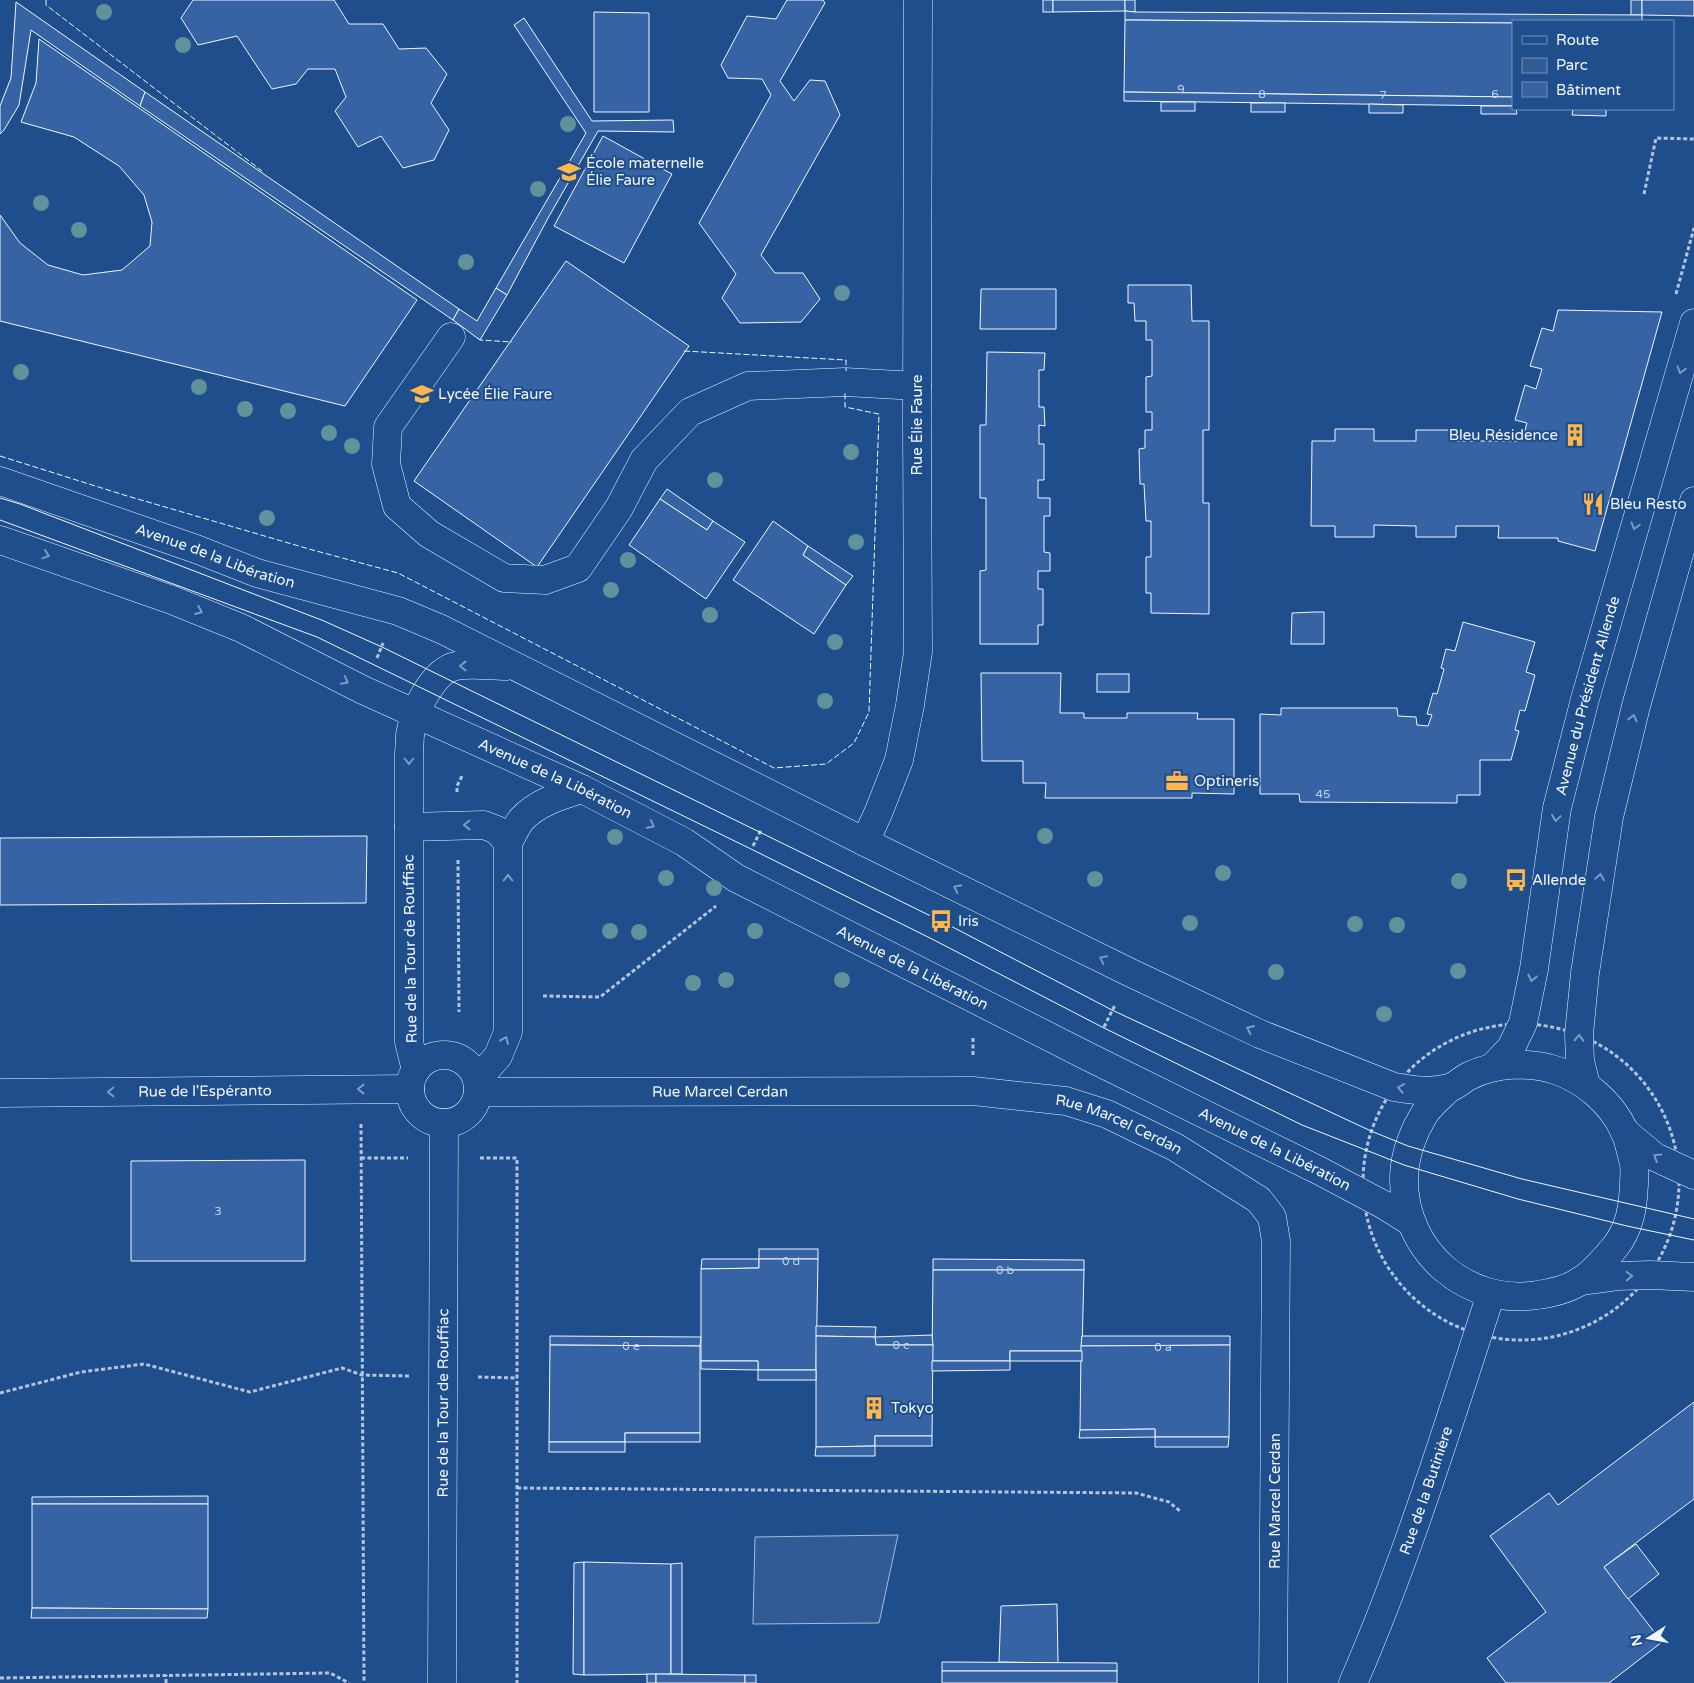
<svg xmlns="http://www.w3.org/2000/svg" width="1694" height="1683" font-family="'Varela Round',sans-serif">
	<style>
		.green { fill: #305b95; stroke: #a8bbd7 }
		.building { fill: #3563a3; stroke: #f2f6ff }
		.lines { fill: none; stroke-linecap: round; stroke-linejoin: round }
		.minor-casing { stroke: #f2f6ff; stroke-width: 29 }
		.path { stroke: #b3c4dc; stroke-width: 3; stroke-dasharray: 4 2.5; stroke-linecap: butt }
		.minor { stroke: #1f4e8c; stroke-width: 28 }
		.tram { stroke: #f2f6ff; stroke-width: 1 }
		.fence { stroke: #f2f6ff; stroke-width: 1; stroke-dasharray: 6 2.5; stroke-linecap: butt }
		.tree { fill: #61919a }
		.oneway { stroke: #7e9ac0 }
		.labels { text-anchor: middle; stroke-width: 4; stroke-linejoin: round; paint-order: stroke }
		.number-label { font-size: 12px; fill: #c3d1e8 }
		.poi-label { font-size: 15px; fill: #f2f6ff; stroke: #1f4e8c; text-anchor: start }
		.street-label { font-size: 15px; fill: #f2f6ff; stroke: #1f4e8c }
	</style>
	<rect width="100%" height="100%" fill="#1f4e8c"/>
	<path class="green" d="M898,1535L879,1623L753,1624L755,1537Z"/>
	<g class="building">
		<path d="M193,0H334L349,24H383L399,49L426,48L447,74L431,103L449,130L434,160L403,168L381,136L358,147L335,111L346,97L335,69H308L296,84L272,89L237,36L198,45L181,18Z"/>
		<path d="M787,0H823L825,3L780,81L794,101L810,80L825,81L840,115L761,255L775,273H803L820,299L801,322L740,323L722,298L736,274L699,223L771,95L762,79L728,78L721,65L747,16L776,19Z"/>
		<rect x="1043" y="0" width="10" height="12"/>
		<path d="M1053,0H1125V11L1053,12Z"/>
		<path d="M1125,0H1135V12L1125,11Z"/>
		<rect x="1631" y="0" width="11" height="15"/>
		<path d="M1642,0H1694V16L1642,15Z"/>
		<path d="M16,2L145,92L140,106L31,30L19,105L4,130L0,134V106L11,78Z"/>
		<path d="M1125,11L1135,12L1642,15V21H1513V23L1125,20Z"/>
		<path d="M594,12L649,13V112H594Z"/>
		<path d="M524,18L592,121L673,120L674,132L598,131L548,218L507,295L496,288L586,133L514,25Z"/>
		<path d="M1125,20L1513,23V97L1124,92Z"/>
		<path d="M39,39L417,300L345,406L0,321V215L20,243L48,265L83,275L122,270L150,246L152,222L144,195L119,166L74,137L21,122L36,83Z"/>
		<path d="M145,92L459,309L453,320L140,106Z"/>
		<path d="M1124,92L1513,97V106L1124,101Z"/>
		<rect x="1161" y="102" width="34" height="9"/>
		<rect x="1251" y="103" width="34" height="9"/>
		<path d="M1369,104L1403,105V113H1369Z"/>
		<path d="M1481,106H1513V109H1516L1517,114H1481Z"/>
		<path d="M1573,109H1606V116L1572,115Z"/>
		<path d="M603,136L672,174L624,263L554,226Z"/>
		<path d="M566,261L689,346L537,567L414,481Z"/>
		<path d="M1128,285H1191L1192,321H1209V430H1203V503H1209V614L1151,613V593H1146V557H1151V521H1146L1144,484H1140L1139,449L1145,448V430H1152V412H1146V377L1152,376V340H1146V321H1135L1134,303H1128Z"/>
		<path d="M496,288L507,295L480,340L453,320L459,309L477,321Z"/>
		<path d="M981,289H1056V329H980Z"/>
		<path d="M1558,310L1662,312L1595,551L1558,541V538H1498L1499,526H1456V537H1416V526L1374,525V537H1335V526H1311L1312,441H1335V429H1374V441H1416V430H1456V441H1522L1527,423L1515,420L1525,385L1536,389L1542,369L1530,366L1542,328L1553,331Z"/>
		<path d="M987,352L1045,353L1044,370H1039V407H1044L1045,426L1039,425V444H1044V480H1038V498H1050V516H1044V552L1050,553V571H1038V589H1043V625H1038V644H980V571L986,570V498H980V425H986Z"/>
		<path d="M667,489L713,521L707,530L660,499Z"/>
		<path d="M660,499L707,530L713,521L745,542L706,599L629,545Z"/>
		<path d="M773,521L808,546L803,555L846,585L814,634L733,580Z"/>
		<path d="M808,546L853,576L846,585L803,555Z"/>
		<path d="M1314,612H1324V644H1291L1292,613Z"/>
		<path d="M1463,622L1535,642L1526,672L1535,675L1525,711L1520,710L1515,730L1519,731L1511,760H1480V795H1457V803L1300,802L1299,794H1260V714L1281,715V708H1397L1398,716L1416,717L1417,725L1428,726L1432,715L1427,714L1433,693L1437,694L1444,669L1441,668L1446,649L1455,651Z"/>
		<path d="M981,673H1061L1060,713H1084V718H1127V713H1198L1197,719H1234V794L1192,793V798H1045L1046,783H1023V761H982Z"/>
		<rect x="1097" y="674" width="32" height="18"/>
		<path d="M367,836L366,903L0,905V838Z"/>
		<path d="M305,1160V1261H131V1161Z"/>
		<rect x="759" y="1249" width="59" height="10"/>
		<path d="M702,1259H759V1268L701,1269Z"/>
		<path d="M759,1259H818L816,1370H758V1361H701V1269L759,1268Z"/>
		<path d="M933,1259L1084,1260V1270H933Z"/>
		<path d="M933,1270H1084L1082,1351H1010V1361H932Z"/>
		<path d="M816,1326L876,1327L875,1337L816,1336Z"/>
		<path d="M932,1335L933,1345H876L875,1337Z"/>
		<path d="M550,1336L701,1337L700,1346L550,1345Z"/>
		<path d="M816,1336L875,1337L876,1345H933L932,1436H875V1446L816,1447Z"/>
		<path d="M1082,1336H1230V1345L1081,1346Z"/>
		<path d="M550,1345L700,1346V1433H625V1442H549Z"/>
		<path d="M1230,1345L1229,1437H1155V1429L1080,1430L1081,1346Z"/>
		<rect x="1010" y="1351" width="72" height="10"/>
		<path d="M701,1361H758V1370L701,1369Z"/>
		<path d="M932,1361H1010V1370L932,1371Z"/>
		<rect x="758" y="1370" width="58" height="10"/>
		<path d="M1694,1402V1499L1604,1567L1662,1642L1609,1683H1506L1487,1658L1546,1612L1490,1536L1549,1493L1558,1505Z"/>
		<path d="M1155,1429V1437L1079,1438L1080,1430Z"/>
		<rect x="625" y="1433" width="75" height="9"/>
		<rect x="875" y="1436" width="57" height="10"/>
		<path d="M1155,1437H1229L1228,1447H1155Z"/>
		<rect x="549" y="1442" width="76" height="10"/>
		<path d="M875,1446V1456H815L816,1447Z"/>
		<path d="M208,1496V1504H32V1497Z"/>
		<path d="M32,1504H208V1609L32,1608Z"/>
		<path d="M1636,1544L1659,1574L1628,1599L1604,1567Z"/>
		<path d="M584,1562V1675L573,1674L574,1563Z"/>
		<path d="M584,1562L671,1564V1674L584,1675Z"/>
		<path d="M682,1563V1674H671V1564Z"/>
		<path d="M1057,1604L1058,1663L999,1662L1001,1606Z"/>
		<path d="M32,1608L208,1609L207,1618H31Z"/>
		<path d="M942,1662L1117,1663V1671H942Z"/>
		<rect x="942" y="1671" width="175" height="12"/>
		<rect x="647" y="1674" width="9" height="9"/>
		<path d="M656,1674L745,1675V1683H656Z"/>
		<rect x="745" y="1675" width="11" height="8"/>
	</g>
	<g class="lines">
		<defs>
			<g id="minor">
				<path d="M451,337L388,427L386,464L397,506L429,534L504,578L545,580L578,568L619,508L644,460L690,412L748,386L845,382L917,386"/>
				<path id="s1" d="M0,481L196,549L257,573L398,611L441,629L865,842L1131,973L1260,1034L1394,1087C1412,1090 1431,1093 1449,1088C1456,1086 1463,1079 1469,1076C1495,1063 1531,1061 1558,1071C1586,1081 1611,1103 1624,1130C1629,1140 1631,1153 1634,1164C1635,1171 1634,1177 1634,1184C1633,1207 1630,1228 1615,1247C1605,1259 1595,1271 1582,1280C1569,1289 1552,1293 1537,1295C1467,1306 1404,1252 1404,1180C1404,1160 1409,1145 1417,1127C1420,1123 1422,1117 1425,1113C1431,1104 1441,1096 1449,1088"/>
				<path id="s2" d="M0,540L172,600L241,628L363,690L582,789L684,842L736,878L1089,1057L1320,1171L1384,1205L1411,1222"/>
				<path d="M409,827L484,825L497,830L508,843"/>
				<path d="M865,842L879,811L899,760L910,705L918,652L917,422L918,0"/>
				<circle cx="444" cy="1089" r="34"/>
				<path id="s3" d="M1493,1067L1511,1048L1523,1023L1534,969L1557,808L1585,699L1694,323"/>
				<path d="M416,1070L409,1042V753C410,745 409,737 411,730C414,710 434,670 456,666C472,663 490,666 506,666"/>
				<path d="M477,1080L498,1056L508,1032V843C512,836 516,826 522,819C538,802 560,796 582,789"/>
				<path d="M1586,1085L1580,1061L1579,1034L1585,973L1609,817L1636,706L1694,501"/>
				<path id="s4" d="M478,1092L973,1091L1066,1101L1107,1114L1175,1147L1259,1200L1272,1217L1276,1241L1273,1683"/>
				<path id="s5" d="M0,1093L410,1089"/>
				<path d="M1624,1131L1655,1157L1694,1175"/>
				<path d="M1580,1281L1618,1276L1650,1275L1694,1277"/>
				<path id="s6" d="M442,1683L444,1123"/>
				<path id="s7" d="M1353,1683C1408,1557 1448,1425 1491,1294"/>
			</g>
		</defs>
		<use href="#minor" class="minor-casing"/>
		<g class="path">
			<path d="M1644,194L1656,138L1694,139"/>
			<path d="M1676,294L1694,228"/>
			<path d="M377,658L383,643"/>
			<path d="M457,792V786L462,776"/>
			<path d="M753,846L761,830"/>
			<path d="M458,860L459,1012"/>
			<path d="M543,996L600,997L716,906"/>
			<circle cx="1521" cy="1182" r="158"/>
			<path d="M1104,1027L1115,1005"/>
			<path d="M973,1038V1057"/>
			<path d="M361,1124L364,1683"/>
			<path d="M361,1158H408"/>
			<path d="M480,1158H517V1683"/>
			<path d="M478,1377L517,1378"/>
			<path d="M0,1393L81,1372L144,1364L250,1392L342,1368L362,1375L409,1376"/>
			<path d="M517,1488L1136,1493L1169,1502L1180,1511"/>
			<path d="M0,1678L330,1673L349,1683"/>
			<path d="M166,1683V1675"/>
		</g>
		<use href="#minor" class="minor"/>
		<g class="tram">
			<path d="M0,498L20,504L324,621L382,647L941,921L1112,1010L1371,1131L1408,1146L1522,1179L1694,1219"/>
			<path d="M0,520L317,637L751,849L932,939L1104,1028L1302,1125L1404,1165L1518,1199L1627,1226L1694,1240"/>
		</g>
		<g class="fence">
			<path d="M46,0V5L262,171"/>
			<path d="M478,338L480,340L512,342"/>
			<path d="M684,351L846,360V371"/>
			<path d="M0,456L124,495L309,549L398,573L774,768L826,764L854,743L869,712L879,414L845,407V391"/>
		</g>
	</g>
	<g class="tree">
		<circle cx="104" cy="12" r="8"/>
		<circle cx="183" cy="45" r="8"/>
		<circle cx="568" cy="124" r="8"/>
		<circle cx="538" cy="189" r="8"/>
		<circle cx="41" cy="203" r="8"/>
		<circle cx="79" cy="230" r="8"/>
		<circle cx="466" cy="262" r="8"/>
		<circle cx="842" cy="293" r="8"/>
		<circle cx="21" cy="372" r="8"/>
		<circle cx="199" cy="387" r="8"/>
		<circle cx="245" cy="409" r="8"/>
		<circle cx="288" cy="411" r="8"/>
		<circle cx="329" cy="433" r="8"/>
		<circle cx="352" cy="446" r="8"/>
		<circle cx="851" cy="452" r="8"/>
		<circle cx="715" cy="480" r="8"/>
		<circle cx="267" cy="518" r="8"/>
		<circle cx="856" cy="542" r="8"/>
		<circle cx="628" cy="560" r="8"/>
		<circle cx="611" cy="590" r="8"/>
		<circle cx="710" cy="615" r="8"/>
		<circle cx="835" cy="642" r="8"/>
		<circle cx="825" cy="701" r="8"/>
		<circle cx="1045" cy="836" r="8"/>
		<circle cx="615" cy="837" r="8"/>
		<circle cx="1223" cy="873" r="8"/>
		<circle cx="666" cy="878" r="8"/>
		<circle cx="1095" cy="879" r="8"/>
		<circle cx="1459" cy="881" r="8"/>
		<circle cx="714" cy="888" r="8"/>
		<circle cx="1190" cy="923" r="8"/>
		<circle cx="1355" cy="924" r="8"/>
		<circle cx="1397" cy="925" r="8"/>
		<circle cx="610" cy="931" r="8"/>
		<circle cx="755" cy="931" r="8"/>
		<circle cx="639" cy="932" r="8"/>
		<circle cx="1458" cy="971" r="8"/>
		<circle cx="1276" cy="972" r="8"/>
		<circle cx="726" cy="980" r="8"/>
		<circle cx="842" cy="980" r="8"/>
		<circle cx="693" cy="983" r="8"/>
		<circle cx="1384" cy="1014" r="8"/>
	</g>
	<defs><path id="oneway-chevron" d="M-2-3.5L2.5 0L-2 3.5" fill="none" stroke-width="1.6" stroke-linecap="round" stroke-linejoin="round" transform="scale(1.25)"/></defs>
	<g class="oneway">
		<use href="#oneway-chevron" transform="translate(1681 370) rotate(106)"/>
		<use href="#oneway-chevron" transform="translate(1635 526) rotate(106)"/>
		<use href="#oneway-chevron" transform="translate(46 555) rotate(19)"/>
		<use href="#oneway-chevron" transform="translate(199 611) rotate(23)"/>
		<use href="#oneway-chevron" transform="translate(463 666) rotate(180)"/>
		<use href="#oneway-chevron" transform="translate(345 681) rotate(27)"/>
		<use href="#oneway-chevron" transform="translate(1633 718) rotate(-77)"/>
		<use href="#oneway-chevron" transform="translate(409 761) rotate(90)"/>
		<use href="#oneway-chevron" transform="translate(1556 818) rotate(98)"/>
		<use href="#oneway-chevron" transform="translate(467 825) rotate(179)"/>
		<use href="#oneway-chevron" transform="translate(651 825) rotate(27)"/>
		<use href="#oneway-chevron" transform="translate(1600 877) rotate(-81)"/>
		<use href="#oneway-chevron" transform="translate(508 878) rotate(-90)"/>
		<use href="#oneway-chevron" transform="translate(957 888) rotate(-154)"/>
		<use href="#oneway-chevron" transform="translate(1103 959) rotate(-154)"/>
		<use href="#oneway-chevron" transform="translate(1532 978) rotate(102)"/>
		<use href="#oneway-chevron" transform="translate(1250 1029) rotate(-155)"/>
		<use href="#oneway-chevron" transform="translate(1579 1038) rotate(-89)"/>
		<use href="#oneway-chevron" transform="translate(505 1040) rotate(-66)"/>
		<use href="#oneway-chevron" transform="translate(1401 1088) rotate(-169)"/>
		<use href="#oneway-chevron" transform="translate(361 1089) rotate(180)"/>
		<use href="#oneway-chevron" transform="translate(111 1092) rotate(179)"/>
		<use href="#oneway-chevron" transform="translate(1657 1157) rotate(-148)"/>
		<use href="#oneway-chevron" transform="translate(1629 1276) rotate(-2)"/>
	</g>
	<defs>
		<symbol id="school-bare" viewBox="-9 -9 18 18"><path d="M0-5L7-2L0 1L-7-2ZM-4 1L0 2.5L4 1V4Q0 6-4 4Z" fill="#ffb74d" stroke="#1f4e8c" stroke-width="2.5" paint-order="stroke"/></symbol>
		<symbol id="building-bare" viewBox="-9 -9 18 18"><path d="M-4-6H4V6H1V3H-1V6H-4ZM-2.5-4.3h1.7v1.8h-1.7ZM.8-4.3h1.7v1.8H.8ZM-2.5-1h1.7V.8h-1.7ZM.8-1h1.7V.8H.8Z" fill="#ffb74d" stroke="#1f4e8c" stroke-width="2.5" paint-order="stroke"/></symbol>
		<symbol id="restaurant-bare" viewBox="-9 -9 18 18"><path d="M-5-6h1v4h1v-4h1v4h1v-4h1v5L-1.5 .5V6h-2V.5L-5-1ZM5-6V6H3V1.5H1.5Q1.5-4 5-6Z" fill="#ffb74d" stroke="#1f4e8c" stroke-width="2.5" paint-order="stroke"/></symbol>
		<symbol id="office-bare" viewBox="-9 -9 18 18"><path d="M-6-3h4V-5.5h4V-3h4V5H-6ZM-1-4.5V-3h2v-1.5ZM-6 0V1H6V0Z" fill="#ffb74d" stroke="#1f4e8c" stroke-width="2.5" paint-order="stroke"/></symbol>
		<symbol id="bus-bare" viewBox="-9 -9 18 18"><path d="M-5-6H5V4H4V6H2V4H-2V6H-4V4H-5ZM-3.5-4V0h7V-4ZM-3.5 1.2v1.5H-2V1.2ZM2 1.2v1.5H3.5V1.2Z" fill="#ffb74d" stroke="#1f4e8c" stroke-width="2.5" paint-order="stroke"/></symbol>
	</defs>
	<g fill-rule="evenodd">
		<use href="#school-bare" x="553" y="156" width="32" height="32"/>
		<use href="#school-bare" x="406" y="378" width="32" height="32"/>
		<use href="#building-bare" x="1559" y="419" width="32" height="32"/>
		<use href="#restaurant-bare" x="1577" y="488" width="32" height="32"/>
		<use href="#office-bare" x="1161" y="765" width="32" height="32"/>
		<use href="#bus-bare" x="1500" y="864" width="32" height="32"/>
		<use href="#bus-bare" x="925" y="905" width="32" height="32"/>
		<use href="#building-bare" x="858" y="1392" width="32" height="32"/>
	</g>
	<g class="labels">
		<g class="number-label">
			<text x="1181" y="93">9</text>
			<text x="1262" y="98">8</text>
			<text x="1495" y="98">6</text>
			<text x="1383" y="99">7</text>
			<text x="1323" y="798">45</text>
			<text x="218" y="1215">3</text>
			<text x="791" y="1265">0 d</text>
			<text x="1005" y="1274">0 b</text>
			<text x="901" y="1349">0 c</text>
			<text x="631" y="1350">0 e</text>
			<text x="1163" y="1351">0 a</text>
		</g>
		<g class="poi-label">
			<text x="586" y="168">École maternelle<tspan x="586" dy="17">Élie Faure</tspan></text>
			<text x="438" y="399">Lycée Élie Faure</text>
			<text x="1558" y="440" text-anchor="end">Bleu Résidence</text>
			<text x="1610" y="509">Bleu Resto</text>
			<text x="1194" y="786">Optineris</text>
			<text x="1532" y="885">Allende</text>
			<text x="958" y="926">Iris</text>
			<text x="891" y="1413">Tokyo</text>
		</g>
		<g class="street-label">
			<text transform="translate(917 425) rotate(-90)" y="5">Rue Élie Faure</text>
			<text dy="5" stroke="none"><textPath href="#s1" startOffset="228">Avenue de la Libération</textPath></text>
			<text dy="5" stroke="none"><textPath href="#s3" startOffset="388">Avenue du Président Allende</textPath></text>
			<text dy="5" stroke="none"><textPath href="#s2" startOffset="605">Avenue de la Libération</textPath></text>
			<text transform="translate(410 949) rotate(-91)" y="5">Rue de la Tour de Rouffiac</text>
			<text dy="5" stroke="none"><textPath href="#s2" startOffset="1010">Avenue de la Libération</textPath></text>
			<text dy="5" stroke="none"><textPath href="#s5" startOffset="205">Rue de l'Espéranto</textPath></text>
			<text dy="5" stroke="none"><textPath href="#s4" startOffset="242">Rue Marcel Cerdan</textPath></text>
			<text dy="5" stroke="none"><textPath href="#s4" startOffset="646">Rue Marcel Cerdan</textPath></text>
			<text dy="5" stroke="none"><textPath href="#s2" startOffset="1415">Avenue de la Libération</textPath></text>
			<text dy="5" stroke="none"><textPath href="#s6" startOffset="280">Rue de la Tour de Rouffiac</textPath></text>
			<text dy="5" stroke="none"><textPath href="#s7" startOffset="206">Rue de la Butinière</textPath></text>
			<text transform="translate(1275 1501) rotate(-90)" y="5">Rue Marcel Cerdan</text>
		</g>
	</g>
	<rect x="1512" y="20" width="162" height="90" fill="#1f4e8c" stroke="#7391ba"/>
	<rect x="1522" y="36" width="25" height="8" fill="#1f4e8c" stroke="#7391ba"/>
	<text x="1556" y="45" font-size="15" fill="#f2f6ff">Route</text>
	<rect x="1522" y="58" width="25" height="15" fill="#305b95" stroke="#7391ba"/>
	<text x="1556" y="70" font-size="15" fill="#f2f6ff">Parc</text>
	<rect x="1522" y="82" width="25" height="15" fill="#3563a3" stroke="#7391ba"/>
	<text x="1556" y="95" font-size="15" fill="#f2f6ff">Bâtiment</text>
	<g transform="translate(1649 1638) rotate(259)" stroke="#1f4e8c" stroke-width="4" paint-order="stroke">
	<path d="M0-4L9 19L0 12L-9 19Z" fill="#f2f6ff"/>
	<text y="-8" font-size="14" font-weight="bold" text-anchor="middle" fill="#f2f6ff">N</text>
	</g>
</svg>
